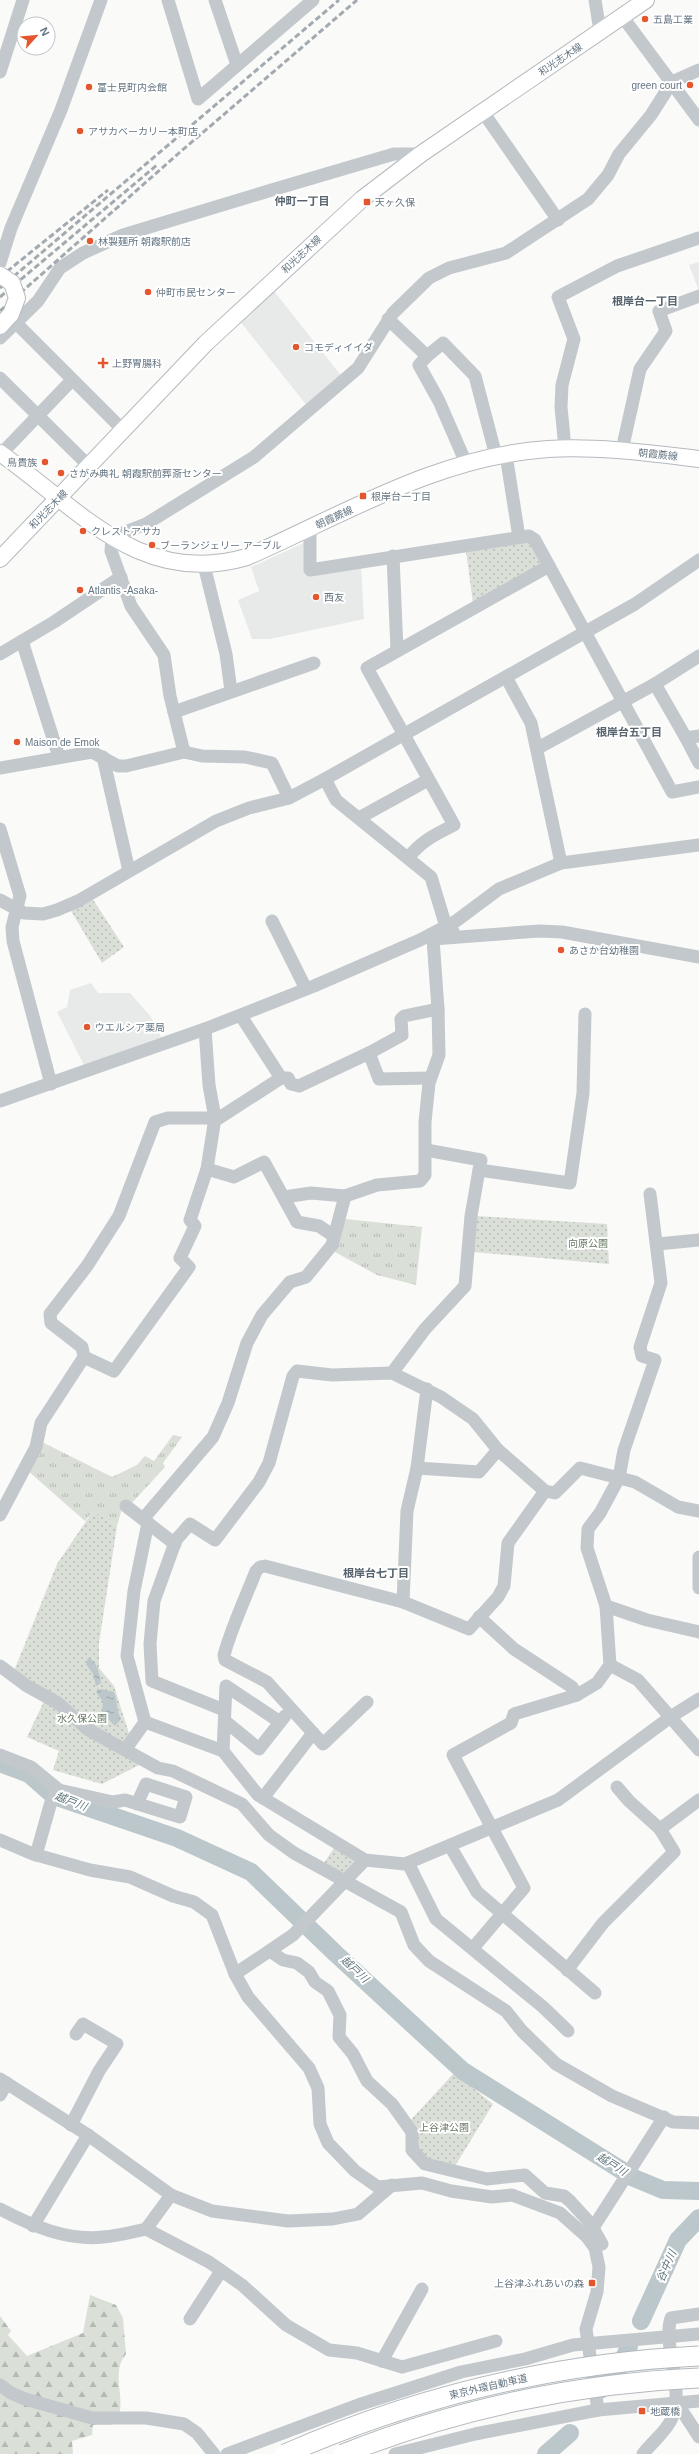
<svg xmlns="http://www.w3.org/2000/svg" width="699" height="2454" font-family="Helvetica,'Noto Sans JP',sans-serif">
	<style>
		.built { fill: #e8e9e9 }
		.grass { fill: url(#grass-tufts) }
		.forest { fill: url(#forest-firs) }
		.park { fill: url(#park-dots) }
		.water { fill: url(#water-ripples) }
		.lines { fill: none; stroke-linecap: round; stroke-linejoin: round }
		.river { stroke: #bbc7cb; stroke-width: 18 }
		.major-casing { stroke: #b5babe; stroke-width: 18 }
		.minor { stroke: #c3c8cc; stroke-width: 13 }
		.major { stroke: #fff; stroke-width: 16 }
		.rail { stroke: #a2aab0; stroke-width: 3; stroke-dasharray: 6 3; stroke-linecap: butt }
		.major-bridge-casing { stroke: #b5babe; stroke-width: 18; stroke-linecap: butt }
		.highway-bridge-casing { stroke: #b4b9bd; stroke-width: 21; stroke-linecap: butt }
		.major-bridge { stroke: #fff; stroke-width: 16 }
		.highway-bridge { stroke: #fff; stroke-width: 19 }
		.poi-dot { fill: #e4572e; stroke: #fff; stroke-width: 1.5 }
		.labels { text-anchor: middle; stroke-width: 4; stroke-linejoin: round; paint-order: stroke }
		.poi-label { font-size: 10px; fill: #657683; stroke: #fff; text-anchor: start }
		.street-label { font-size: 10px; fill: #657683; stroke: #fff }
		.park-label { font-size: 10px; fill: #687a64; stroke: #fff }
		.neighbourhood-label { font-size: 11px; font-weight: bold; fill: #57646e; stroke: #fff }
		.water-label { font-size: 11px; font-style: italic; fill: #60757c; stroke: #fff }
	</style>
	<defs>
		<pattern id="grass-tufts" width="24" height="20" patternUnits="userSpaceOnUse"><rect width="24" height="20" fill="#dadfd7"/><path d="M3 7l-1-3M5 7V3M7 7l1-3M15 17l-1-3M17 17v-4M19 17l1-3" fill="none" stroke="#b4b9b4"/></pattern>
		<pattern id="forest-firs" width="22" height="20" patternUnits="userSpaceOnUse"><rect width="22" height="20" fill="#dadfd7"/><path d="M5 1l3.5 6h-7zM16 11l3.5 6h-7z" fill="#b4b9b4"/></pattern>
		<pattern id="park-dots" width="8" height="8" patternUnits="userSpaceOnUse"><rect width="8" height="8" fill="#dadfd7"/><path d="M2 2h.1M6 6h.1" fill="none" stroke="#b4b9b4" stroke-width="1.8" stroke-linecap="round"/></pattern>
		<pattern id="water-ripples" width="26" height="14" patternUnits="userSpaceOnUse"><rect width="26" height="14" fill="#bbc7cb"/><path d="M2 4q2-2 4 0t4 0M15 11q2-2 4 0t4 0" fill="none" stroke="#9ca6aa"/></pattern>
	</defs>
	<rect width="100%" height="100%" fill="#fafaf8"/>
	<g class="built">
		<path d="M699,262V291L689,265Z"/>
		<path d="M274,291L343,378L308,407L239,320Z"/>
		<path d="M306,542L307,575L361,565L364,619L270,639H252L238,600L259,591L251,567Z"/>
		<path d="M91,983L98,993H130L151,1017L161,1037L84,1065L57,1012L67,1007L70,990Z"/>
	</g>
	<g class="grass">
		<path d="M345,1219L422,1227L416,1285L377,1275L333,1251Z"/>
		<path d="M173,1435L182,1437L163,1463L165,1467L131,1504L123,1505L117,1526L93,1511L85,1521L27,1470L40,1441L112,1477L137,1465L145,1456L154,1461Z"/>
	</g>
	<path class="forest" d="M90,2295L116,2305L123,2318L126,2354C112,2371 123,2392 120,2411C120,2415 115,2421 112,2425H93L92,2435L72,2441L73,2454H0V2316L11,2331L8,2335L27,2356L83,2333Z"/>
	<g class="park">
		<path d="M527,541L532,544L541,561L540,566L473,603L466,551Z"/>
		<path d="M92,898L124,947L102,963L70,909Z"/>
		<path d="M475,1216L607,1224L609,1264L473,1252Z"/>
		<path d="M93,1511L117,1526L99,1643V1668L114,1686L139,1765L102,1784L53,1770L59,1751L27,1737L46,1697L12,1676L57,1564Z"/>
		<path d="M336,1845L361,1860L346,1877L324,1863Z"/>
		<path d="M454,2073L493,2104L455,2166L431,2164L415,2148L408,2123Z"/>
	</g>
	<g class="water">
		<path d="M88,1658C97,1660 100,1675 101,1683L96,1686L93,1674L86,1664Z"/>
		<path d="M101,1689L114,1692C118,1701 116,1710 121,1719L115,1726L102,1713L103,1702L96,1692Z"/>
	</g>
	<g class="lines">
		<g class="river">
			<path d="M0,1763L29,1774L54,1796L177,1838L251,1872L335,1953L463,2071L634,2178L663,2190L699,2191"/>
			<path d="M641,2321L678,2240L699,2218"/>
			<path d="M600,2390L619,2368L629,2347"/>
			<path d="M546,2454L570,2433"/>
		</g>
		<defs>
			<g id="major">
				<path d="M0,453C79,509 141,588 247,557C345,514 439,456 548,449C598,446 649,453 699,459"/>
				<path d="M0,559L206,343L362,199L421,154L646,0"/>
			</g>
		</defs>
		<use href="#major" class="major-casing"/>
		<g class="minor">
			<path d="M168,0L198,99L313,0"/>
			<path d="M215,0L237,65"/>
			<path d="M595,0L600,31"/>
			<path d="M622,16L699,120"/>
			<path d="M0,72L23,0"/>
			<path d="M483,112L558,220"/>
			<path d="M0,263L11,228L61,110L101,0"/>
			<path d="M388,319L427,356L443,343L475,376L496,456"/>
			<path d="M16,323L123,430"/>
			<path d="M0,338L38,301L60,268L83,253L123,235L275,189L394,154H421"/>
			<path d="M427,356L419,365L439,401L466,463"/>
			<path d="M0,378L88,465"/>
			<path d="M565,448L561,407L562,385L574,339L558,297L617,266L699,238"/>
			<path d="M622,450L640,369L666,331L659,311L699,296"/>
			<path d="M1,454L72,380"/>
			<path d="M506,455L519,537"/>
			<path d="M310,528V570L529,536L535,540L672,792L699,787"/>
			<path d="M393,556L397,650"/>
			<path d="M204,565L226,654L231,691"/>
			<path d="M22,641L59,757"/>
			<path d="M0,654L54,622L121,577"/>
			<path d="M506,677L531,723L561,863"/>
			<path d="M655,684L686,738"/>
			<path d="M174,712L314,663"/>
			<path d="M699,736L686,738L699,763"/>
			<path d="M538,748L655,684L699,656"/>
			<path d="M184,752L170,696L164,655L131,606L111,551L112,537L146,524L254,457L358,368L393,313L429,278L449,268L506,253L588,199L608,175L619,154L651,115L672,82L699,70"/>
			<path d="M103,757L129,871"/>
			<path d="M0,768L92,752L118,766H126L184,752L202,756L245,757L272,763L289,798"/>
			<path d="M325,779L336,800L431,877L444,920L453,931"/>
			<path d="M359,818L428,780"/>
			<path d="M0,829L20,896L12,927L13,941L51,1084"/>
			<path d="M409,857C421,841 436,834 454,825L367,668L549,566"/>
			<path d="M0,900L24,913L43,914L57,910L78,901L216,821L249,808L289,798L325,779L635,604L699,560"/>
			<path d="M272,921L306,989"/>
			<path d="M433,939L539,931L562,932L699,957"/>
			<path d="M241,1016L281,1078H288L291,1084L299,1086L369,1053L379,1079L430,1078"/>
			<path d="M369,1053L402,1035L401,1019L404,1016L438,1009"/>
			<path d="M0,1101L205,1029L314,986L420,940L456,921L499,889L561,863L699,845"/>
			<path d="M426,1150L481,1160L479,1170L570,1183L583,1093L585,1014"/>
			<path d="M207,1169L234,1177L264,1162L297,1222L319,1226L334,1236"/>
			<path d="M284,1197L311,1193L345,1196"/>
			<path d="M658,1244L699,1240"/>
			<path d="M84,1357L114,1371L189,1267L180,1258L195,1226L190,1220L207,1169L215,1118L209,1085L205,1029"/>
			<path d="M392,1373L425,1329L465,1286L471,1216L479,1170"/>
			<path d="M427,1389L417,1468L407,1511L403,1602L469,1629L498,1597L504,1586L508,1543L545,1491"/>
			<path d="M417,1468L479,1472L498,1450"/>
			<path d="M126,1506L175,1544"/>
			<path d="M0,1515L36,1447L41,1423L84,1357L82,1347L51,1323L50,1314L87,1266L119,1216L155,1122L168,1118H219L281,1078"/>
			<path d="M143,1519L213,1437L228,1403L247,1343L262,1315L290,1282L306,1277L332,1245L345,1196L377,1185L420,1181L425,1175V1122L429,1083L439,1055L438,1009L433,939L430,935"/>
			<path d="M699,1557V1588"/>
			<path d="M606,1606L647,1620L699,1632"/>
			<path d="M479,1617L514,1649L572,1687L577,1695"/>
			<path d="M610,1665L638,1680L699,1750"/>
			<path d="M0,1666L27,1686L58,1703L87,1729L158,1768L173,1771L242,1804L269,1835L294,1853L401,1912L414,1945L429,1961L506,2011L522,2031L556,2064L612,2096L673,2122L699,2123"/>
			<path d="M367,1702L323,1744L267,1682L225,1660L224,1655C232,1626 245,1599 256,1571L260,1567L265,1566L403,1602"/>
			<path d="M224,1710L152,1681L150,1644L154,1601L176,1540L190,1524L215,1540L259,1482L269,1463L293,1376L297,1371L332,1375L392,1373L441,1397L473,1419L498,1450L545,1491L555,1493L580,1468L635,1482L678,1507L699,1511"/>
			<path d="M225,1721L259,1749L285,1716"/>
			<path d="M145,1722L223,1751L258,1795L365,1860L405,1864L558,1800L672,1716L699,1699"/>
			<path d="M125,1750L145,1722L127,1656L134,1591L148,1523"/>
			<path d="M223,1751L226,1686L280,1722"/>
			<path d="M0,1755L31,1767L59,1790L113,1802L125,1800L180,1817L186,1797L146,1784L137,1804"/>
			<path d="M263,1798L313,1733"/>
			<path d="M660,1829L699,1800"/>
			<path d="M0,1840L33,1854L90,1870L130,1877L173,1896L194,1902L212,1915L235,1974L248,1997L309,2068L318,2088L320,2124L328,2143L355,2171L378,2187L422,2183L451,2191L492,2197L512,2195L560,2213L587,2237L595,2248L599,2267L597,2292L586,2329L598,2410"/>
			<path d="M450,1846L477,1892L595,1993"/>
			<path d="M36,1855L51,1802L59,1790"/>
			<path d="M408,1863L436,1919L543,2007L568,2031"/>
			<path d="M473,1948L524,1888L453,1755L511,1723L514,1714L577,1695L597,1683L610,1665L606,1606L587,1548L588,1529L600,1513L619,1478L624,1450L655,1360L642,1356L640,1347L661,1283L650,1194"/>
			<path d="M270,1951L283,1960L297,1963L309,1972L315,1982L328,1991L340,2015L339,2037L353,2054L367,2081L392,2104L412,2132V2150L425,2164L487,2179L525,2175L545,2193L564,2196L570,2201L590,2223L602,2244"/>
			<path d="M567,1970L603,1923L674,1852L660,1829L629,1801L617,1787"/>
			<path d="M235,1974L293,1935L365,1860"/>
			<path d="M0,2079L88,2135L171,2195L212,2211L288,2221L333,2219L358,2214L392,2185"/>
			<path d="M0,2095L7,2083"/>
			<path d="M71,2125L99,2071L117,2044L83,2024L76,2034"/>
			<path d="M0,2209C32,2226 67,2241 103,2237C118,2236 132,2232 146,2229L171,2195"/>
			<path d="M33,2226L88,2135"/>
			<path d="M146,2229L209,2262L242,2285L286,2325L329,2350L357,2353L402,2367L496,2341"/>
			<path d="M589,2234L664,2117"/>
			<path d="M190,2319L221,2271"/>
			<path d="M382,2361L422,2289"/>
			<path d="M0,2385L11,2393L25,2399L92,2418H146L184,2424L197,2433L214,2454"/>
			<path d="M677,2403L699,2437"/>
			<path d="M227,2454L358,2405L461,2372L525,2359L573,2345L699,2334"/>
			<path d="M395,2454L475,2434L598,2410L699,2401"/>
			<path d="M643,2454C651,2443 667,2431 672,2418C685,2388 662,2345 671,2318L699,2314"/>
		</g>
		<use href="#major" class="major"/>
		<g class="rail">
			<path d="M0,277L108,190"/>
			<path d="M0,288L339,0"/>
			<path d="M0,297L157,165"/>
			<path d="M0,311L179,153L357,0"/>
		</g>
		<defs>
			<path id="major-bridge" d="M0,275L12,283L17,298L11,314L0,326"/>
			<g id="highway-bridge">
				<path d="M285,2454C417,2396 555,2363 699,2356"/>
				<path d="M343,2454C455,2409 578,2383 699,2378"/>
			</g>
		</defs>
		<use href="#major-bridge" class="major-bridge-casing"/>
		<use href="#highway-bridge" class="highway-bridge-casing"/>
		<use href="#major-bridge" class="major-bridge"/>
		<use href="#highway-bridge" class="highway-bridge"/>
	</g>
	<g class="poi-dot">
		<circle cx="645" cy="19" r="4"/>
		<circle cx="690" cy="85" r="4"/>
		<circle cx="89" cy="87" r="4"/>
		<circle cx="80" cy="131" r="4"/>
		<rect x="363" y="198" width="8" height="8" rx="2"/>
		<circle cx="90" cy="241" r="4"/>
		<circle cx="148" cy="292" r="4"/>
		<circle cx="296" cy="347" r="4"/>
		<path d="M101 357h4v4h4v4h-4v4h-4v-4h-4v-4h4z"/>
		<circle cx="45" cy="462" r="4"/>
		<circle cx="61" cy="473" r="4"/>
		<rect x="359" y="492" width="8" height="8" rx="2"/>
		<circle cx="83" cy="531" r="4"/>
		<circle cx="152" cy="545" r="4"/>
		<circle cx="80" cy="590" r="4"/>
		<circle cx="316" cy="597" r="4"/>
		<circle cx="17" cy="742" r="4"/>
		<circle cx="561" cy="950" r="4"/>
		<circle cx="87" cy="1027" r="4"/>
		<rect x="588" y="2279" width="8" height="8" rx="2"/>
		<rect x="638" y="2407" width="8" height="8" rx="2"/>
	</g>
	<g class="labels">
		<g class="poi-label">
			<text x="653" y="23">五島工業</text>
			<text x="682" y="89" text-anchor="end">green court</text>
			<text x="97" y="91">富士見町内会館</text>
			<text x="88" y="135">アサカベーカリー本町店</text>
			<text x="375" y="206">天ヶ久保</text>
			<text x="98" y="245">林製麺所 朝霞駅前店</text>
			<text x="156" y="296">仲町市民センター</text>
			<text x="304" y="351">コモディイイダ</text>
			<text x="112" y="367">上野胃腸科</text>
			<text x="37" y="466" text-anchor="end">鳥貴族</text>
			<text x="69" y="477">さがみ典礼 朝霞駅前葬斎センター</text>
			<text x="371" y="500">根岸台一丁目</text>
			<text x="91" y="535">クレストアサカ</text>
			<text x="160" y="549">ブーランジェリー アーブル</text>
			<text x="88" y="594">Atlantis -Asaka-</text>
			<text x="324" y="601">西友</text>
			<text x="25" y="746">Maison de Emok</text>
			<text x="569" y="954">あさか台幼稚園</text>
			<text x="95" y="1031">ウエルシア薬局</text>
			<text x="584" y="2287" text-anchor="end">上谷津ふれあいの森</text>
			<text x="650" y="2415">地蔵橋</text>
		</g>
		<g class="street-label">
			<text transform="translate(560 59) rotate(-34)" y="4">和光志木線</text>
			<text transform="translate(301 254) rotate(-43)" y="4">和光志木線</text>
			<text transform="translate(658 454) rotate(6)" y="4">朝霞蕨線</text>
			<text transform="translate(48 509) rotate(-46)" y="4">和光志木線</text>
			<text transform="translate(334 517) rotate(-25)" y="4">朝霞蕨線</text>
			<text transform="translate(488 2386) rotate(-13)" y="4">東京外環自動車道</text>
		</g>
		<g class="park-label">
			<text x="588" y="1247">向原公園</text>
			<text x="82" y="1722">水久保公園</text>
			<text x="444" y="2131">上谷津公園</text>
		</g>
		<g class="neighbourhood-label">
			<text x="302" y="205">仲町一丁目</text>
			<text x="645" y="305">根岸台一丁目</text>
			<text x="629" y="736">根岸台五丁目</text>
			<text x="376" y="1577">根岸台七丁目</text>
		</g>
		<g class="water-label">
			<text transform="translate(71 1801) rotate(21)" y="4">越戸川</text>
			<text transform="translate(355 1969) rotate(43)" y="4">越戸川</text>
			<text transform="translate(612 2164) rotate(32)" y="4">越戸川</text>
			<text transform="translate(666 2266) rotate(-66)" y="4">谷中川</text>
		</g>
	</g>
	<g transform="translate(36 36) rotate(63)"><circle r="19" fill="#ffffff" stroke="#c1c8cd"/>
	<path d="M0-3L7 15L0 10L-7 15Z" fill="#e4572e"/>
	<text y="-6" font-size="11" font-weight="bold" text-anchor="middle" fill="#657683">N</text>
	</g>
</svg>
